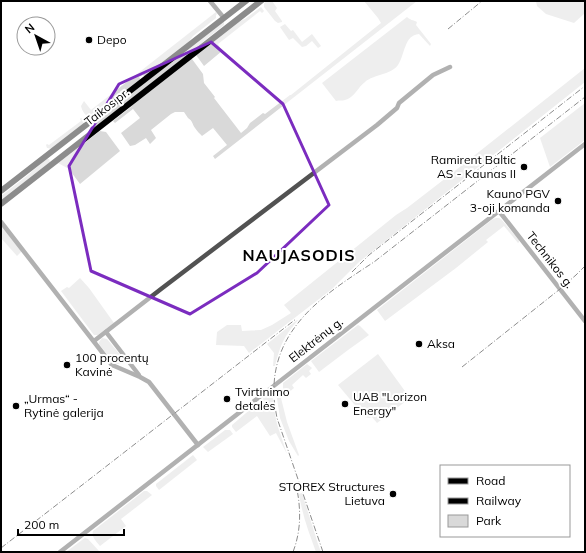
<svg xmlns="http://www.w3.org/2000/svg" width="586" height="553" font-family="Mulish,sans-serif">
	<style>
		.green { fill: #d9d9d9 }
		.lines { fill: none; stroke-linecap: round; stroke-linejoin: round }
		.minor { stroke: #525252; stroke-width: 4.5 }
		.major { stroke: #000; stroke-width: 6 }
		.rail { stroke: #000; stroke-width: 1; stroke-dasharray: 6 2 1 2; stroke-linecap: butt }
		.marked { fill: none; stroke: #7b2cbf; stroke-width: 3; stroke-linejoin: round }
		.poi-dot { fill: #000; stroke: #fff; stroke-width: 1.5 }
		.labels { text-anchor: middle; stroke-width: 4; stroke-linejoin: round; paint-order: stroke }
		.poi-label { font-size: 12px; fill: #000; stroke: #fff; text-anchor: start }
		.street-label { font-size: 12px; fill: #000; stroke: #fff }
		.district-label { font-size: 16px; font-weight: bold; letter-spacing: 1px; fill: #000; stroke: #fff }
	</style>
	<rect width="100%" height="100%" fill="#fff"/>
	<g class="green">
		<path d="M265,1H272L277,8L275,11L282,21V22L278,23L275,21L264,7V4Z"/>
		<path d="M364,1H417L215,159L213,156L227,145L213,128L202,136C200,134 197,131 195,128C192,124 193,121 188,118L184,112H175L171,114L151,130L156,138L150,144L146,138L135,145L130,146L121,133L140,118L133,109L115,123L113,121L131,107L134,103L190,58L192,59L203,74L204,83L215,97L214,98L241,133L247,128L250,123L263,113L265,114L290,95H291L381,23L378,18Z"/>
		<path d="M536,1H585V13L574,23L546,14L537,6Z"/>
		<path d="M261,7L264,11L262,13L260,11L218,44L222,51L204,66L196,55L236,23L245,19Z"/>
		<path d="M216,12L217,14L216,15V18L193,36L188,43L145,77L143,75L139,77L141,80L92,117C86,118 82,111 81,106L84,101L91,110Z"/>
		<path d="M407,17C410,20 413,20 417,22L416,25L431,44L430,46L419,34C404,35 405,55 398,65C391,75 374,74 365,82C359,86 353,99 345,100C342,101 339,100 336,101L322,83Z"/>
		<path d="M223,22H224V25L204,41L189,54L96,127L93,123Z"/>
		<path d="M285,24L291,31L293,30L302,42L312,34L321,46L318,48L312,41L306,46L302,47L293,38L289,40L280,27Z"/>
		<path d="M585,68V82L359,262L332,289L249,353L244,346L216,345L217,332L227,325H241L242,331L261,330L272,325L291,313L284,305L396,215L407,208L451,174Z"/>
		<path d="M585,103V140L550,167L540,138Z"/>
		<path d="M81,118L84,120L83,124L52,149L47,148L46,145L47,144L49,145L81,121L80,119Z"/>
		<path d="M100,131L106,132L120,151L80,184L69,169L58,163Z"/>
		<path d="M46,159H49L50,162V163L1,201V196L28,175Z"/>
		<path d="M496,218H499L501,219L519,240V242L518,243L504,226L486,240L488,242L456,268L385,321L377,310L493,219Z"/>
		<path d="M1,226L22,251L17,256L1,238Z"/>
		<path d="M80,278L89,288L114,323L98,335H94L61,291L67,287L69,288Z"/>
		<path d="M297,320H298C295,324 291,328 288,333C281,343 278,354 275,366H273L274,353L267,344Z"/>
		<path d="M358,325L360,326L369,335L348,350L319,372L311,361Z"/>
		<path d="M102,338L107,339L122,357C124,361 123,362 120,364H115L113,362L99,344V342Z"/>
		<path d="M378,354L410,398L377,423L372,417L369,418L365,417L338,385Z"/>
		<path d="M307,364L312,368L309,371L311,374L306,378L303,375L292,385L294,388L287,394L283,388V383Z"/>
		<path d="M272,391L274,409L277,424L287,454L276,433L270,436L257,416L236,432L232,427V425Z"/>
		<path d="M276,392L281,398L287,422L299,455L298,456L289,441L280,418Z"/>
		<path d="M225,430H230L233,434L208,452L203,447Z"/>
		<path d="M193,455L197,460L159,490L156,486V484Z"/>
		<path d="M144,491H147L152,495L121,519L126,526L100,546C97,542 91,537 93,531Z"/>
		<path d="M302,493L318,544L321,552H316C309,533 302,514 299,494Z"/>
		<path d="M85,538L88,539L99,551L98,552H66L82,540Z"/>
	</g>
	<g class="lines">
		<g class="minor">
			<path d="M210,1L224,18"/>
			<path d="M499,211L585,321"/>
			<path d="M1,222L112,365L140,377L149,382L198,445"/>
			<path d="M106,332L139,375"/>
			<path d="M94,341L161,289L377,125L397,108L399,103L433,75L450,67"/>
			<path d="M60,552L585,144"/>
		</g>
		<g class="major">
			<path d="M1,191L246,1"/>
			<path d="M1,204L261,1"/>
		</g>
		<g class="rail">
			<path d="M448,29L482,1"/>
			<path d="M352,272L369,255L416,218L585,86"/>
			<path d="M462,367L560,289L576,275L585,266"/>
			<path d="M1,548L296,319"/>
			<path d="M293,552C301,531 301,511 297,489"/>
			<path d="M323,552L277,418C275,407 273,396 274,385C277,324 328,292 374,262L585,97"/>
		</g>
	</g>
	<path d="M0 0H586V553H0ZM211,42L283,104L329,205L257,273L190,314L91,271L69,166L119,84Z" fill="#fff" fill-opacity=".55" fill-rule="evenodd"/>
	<path class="marked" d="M211,42L283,104L329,205L257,273L190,314L91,271L69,166L119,84Z"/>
	<g class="poi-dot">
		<circle cx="89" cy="40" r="4"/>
		<circle cx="524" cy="167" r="4"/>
		<circle cx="558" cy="201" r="4"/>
		<circle cx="419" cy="344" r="4"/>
		<circle cx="67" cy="365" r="4"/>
		<circle cx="227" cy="399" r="4"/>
		<circle cx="345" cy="404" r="4"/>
		<circle cx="16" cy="406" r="4"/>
		<circle cx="393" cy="494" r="4"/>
	</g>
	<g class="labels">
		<g class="poi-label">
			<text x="97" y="44">Depo</text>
			<text x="516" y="164" text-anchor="end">Ramirent Baltic<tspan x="516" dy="14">AS - Kaunas II</tspan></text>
			<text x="550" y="198" text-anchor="end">Kauno PGV<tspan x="550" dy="14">3-oji komanda</tspan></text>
			<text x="427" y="348">Aksa</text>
			<text x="75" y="362">100 procentų<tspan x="75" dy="14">Kavinė</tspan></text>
			<text x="235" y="396">Tvirtinimo<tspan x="235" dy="14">detalės</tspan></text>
			<text x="353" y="401">UAB "Lorizon<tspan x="353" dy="14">Energy"</tspan></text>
			<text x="24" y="403">„Urmas“ -<tspan x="24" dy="14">Rytinė galerija</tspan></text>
			<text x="385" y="491" text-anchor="end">STOREX Structures<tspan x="385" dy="14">Lietuva</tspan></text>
		</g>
		<g class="street-label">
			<text transform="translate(107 107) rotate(-38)" y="4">Taikos pr.</text>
			<text transform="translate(550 260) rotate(52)" y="4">Technikos g.</text>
			<text transform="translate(316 340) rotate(-38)" y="4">Elektrėnų g.</text>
		</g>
		<g class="district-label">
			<text x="299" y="261">NAUJASODIS</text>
		</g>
	</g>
	<rect width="586" height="553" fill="none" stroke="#000000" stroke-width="4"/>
	<rect x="440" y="465" width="130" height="72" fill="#ffffff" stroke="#999999"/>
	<rect x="448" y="478" width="20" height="6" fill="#000000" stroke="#999999"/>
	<text x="476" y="485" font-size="12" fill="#000000">Road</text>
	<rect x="448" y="498" width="20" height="6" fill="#000000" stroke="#999999"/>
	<text x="476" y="505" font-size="12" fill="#000000">Railway</text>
	<rect x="448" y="515" width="20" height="12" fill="#d9d9d9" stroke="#999999"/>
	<text x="476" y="525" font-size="12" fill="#000000">Park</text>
	<g transform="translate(36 36) rotate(320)"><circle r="19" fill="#ffffff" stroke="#999999"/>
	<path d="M0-3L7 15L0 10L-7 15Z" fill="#000000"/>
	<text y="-6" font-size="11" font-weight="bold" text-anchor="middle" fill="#000000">N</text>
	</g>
	<path d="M18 529v6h106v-6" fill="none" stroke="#000000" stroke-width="2"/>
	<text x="24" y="529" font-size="12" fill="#000000" stroke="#ffffff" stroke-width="3" paint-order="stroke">200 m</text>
</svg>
